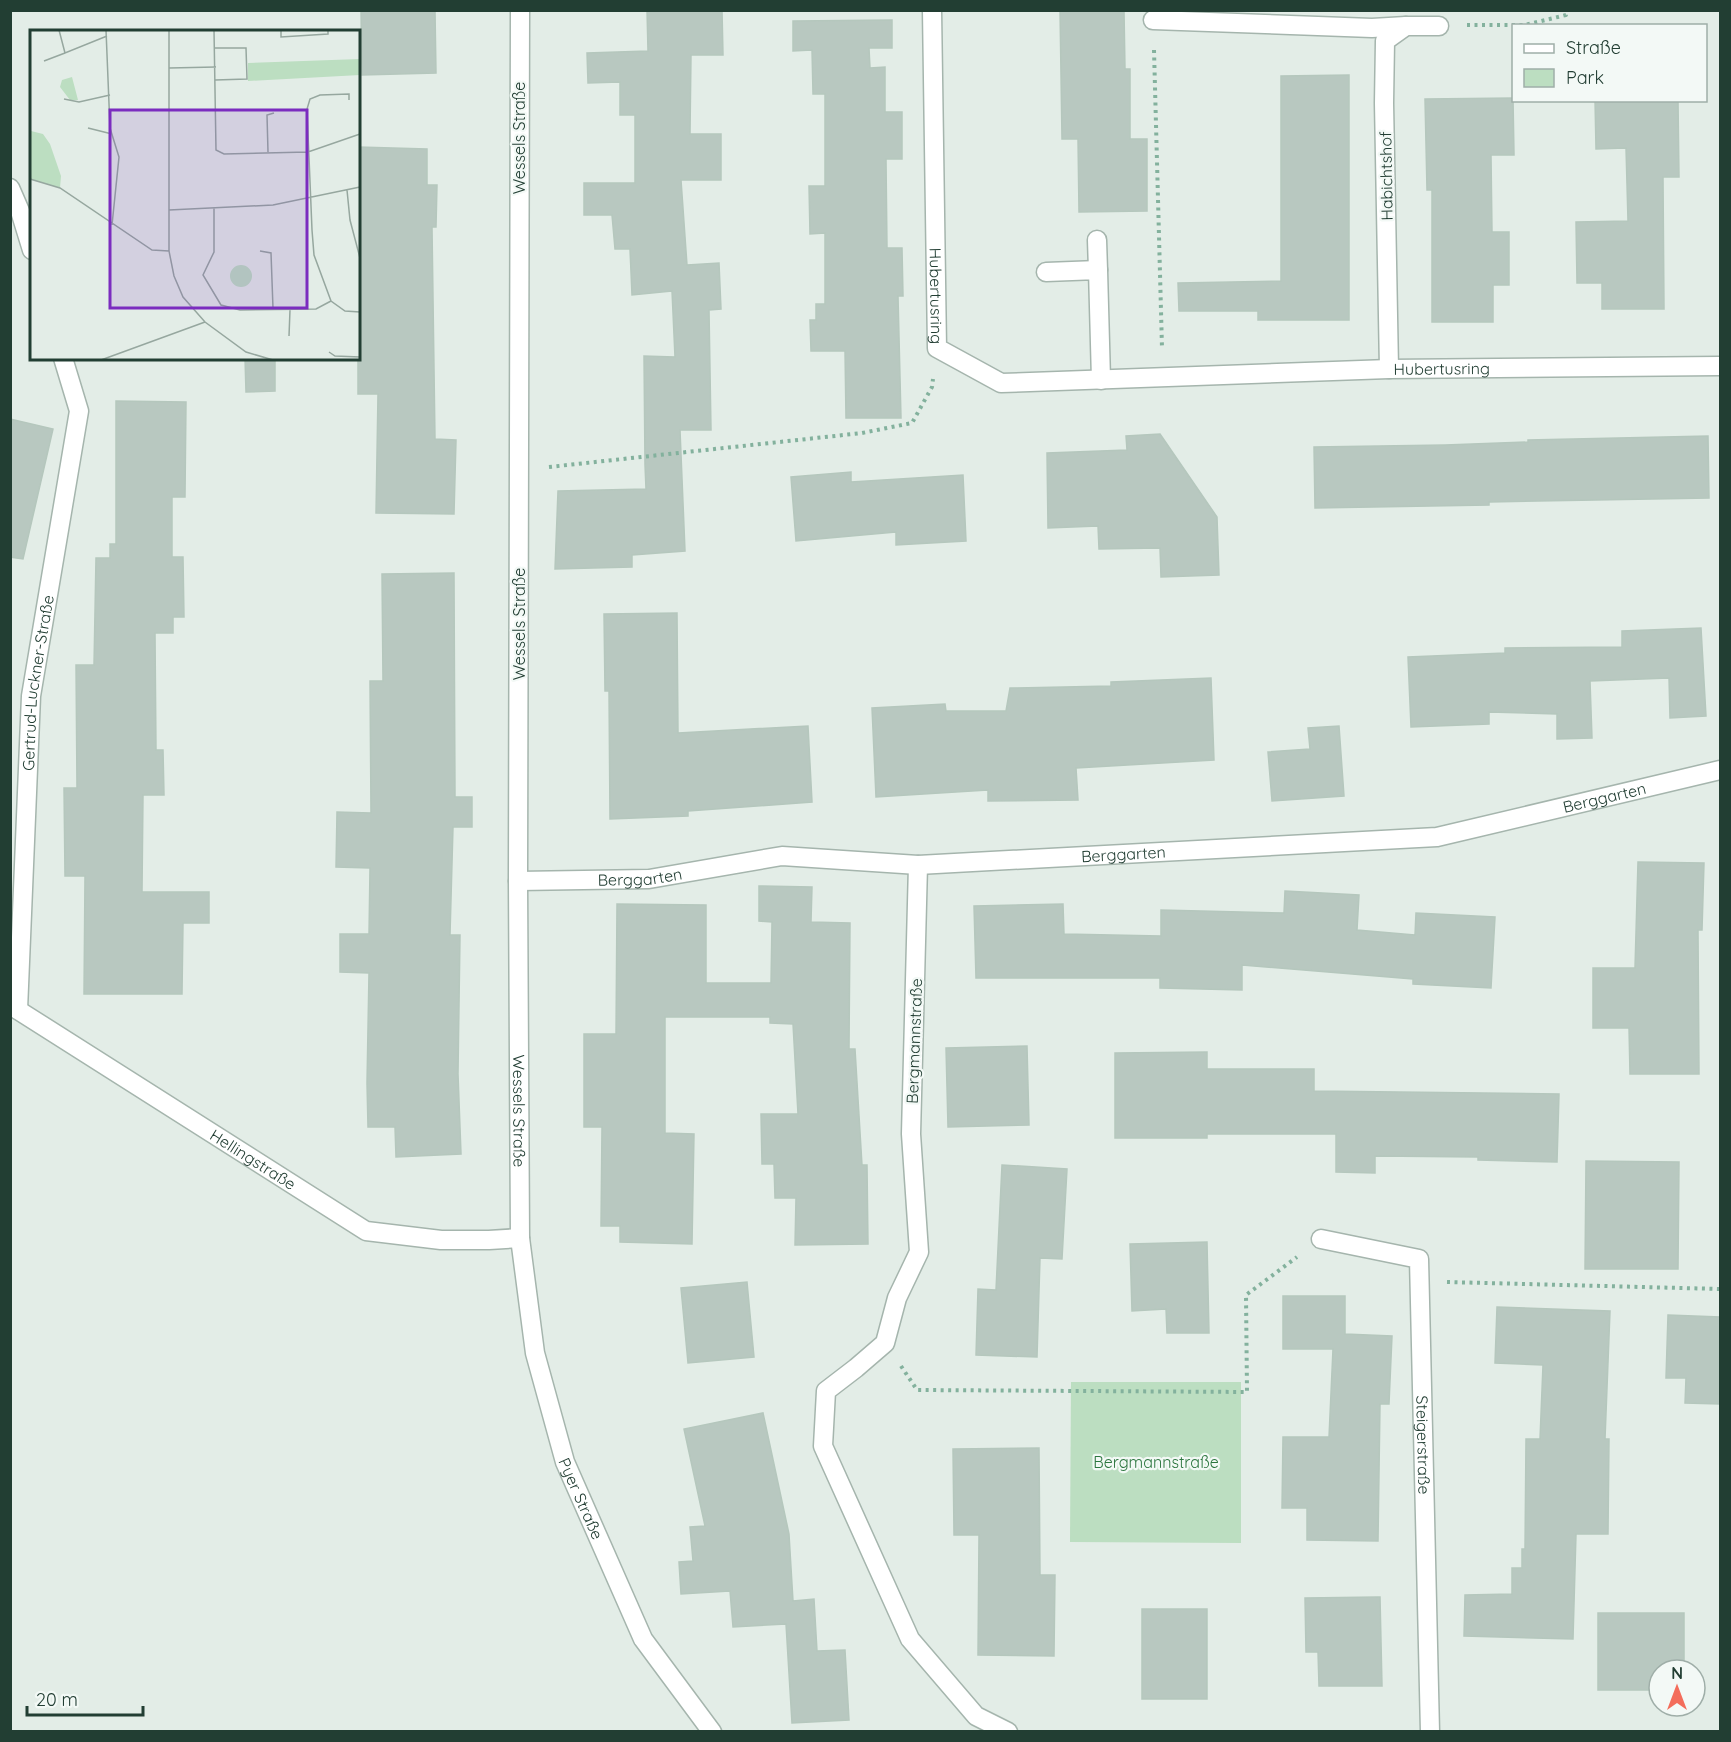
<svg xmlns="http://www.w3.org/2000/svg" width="1731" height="1742" font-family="Quicksand,sans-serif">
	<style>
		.green { fill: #bcdec1 }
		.building { fill: #b8c8c0; stroke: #b5c7bd; stroke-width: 1.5 }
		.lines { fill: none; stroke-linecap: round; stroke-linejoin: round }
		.lane-casing { stroke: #a5b5ad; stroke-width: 21 }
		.street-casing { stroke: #a5b5ad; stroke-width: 21 }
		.path { stroke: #83b19d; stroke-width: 4; stroke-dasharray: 3 4.5; stroke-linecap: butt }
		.lane { stroke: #fff; stroke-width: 18 }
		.street { stroke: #fff; stroke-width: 18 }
		.labels { text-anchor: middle; stroke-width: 4.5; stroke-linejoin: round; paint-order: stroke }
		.street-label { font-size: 16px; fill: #223e33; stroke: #f3f9f6 }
		.park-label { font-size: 16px; fill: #2c763f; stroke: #f3f9f6 }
		.inset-road { fill: none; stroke: #96a79f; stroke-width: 1.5 }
		.view { fill: #7b2cbf; fill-opacity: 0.15; stroke: #7b2cbf; stroke-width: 3 }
		.inset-edge { fill: none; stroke: #223e33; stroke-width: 3 }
	</style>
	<rect width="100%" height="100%" fill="#e3ede7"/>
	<path class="green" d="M1071,1382H1241V1543L1070,1542Z"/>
	<g class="building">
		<path d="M361,10H435L436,73L362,75Z"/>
		<path d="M647,10H722L723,55H691L690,134H721V180H681L687,265L719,263L721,309L709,310L711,430H680L685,551L632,555V567L555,569L558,491L646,489L645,465L644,356L675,357L672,291L632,295L630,249H615L612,215H584V183H635V115H620V82L588,83L587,53L648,51Z"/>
		<path d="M1060,10H1124L1125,69H1130V139H1147V211L1079,212L1078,139H1062Z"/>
		<path d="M892,20V48H869L870,68L885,67V112H902V159H886L887,248H902L903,296H898L901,418H846L845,351H811L810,320H816V304H825V233L810,234L809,186H825V94H813L812,50L793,51V21Z"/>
		<path d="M1349,75V320H1258V311H1179L1178,283L1281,281V76Z"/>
		<path d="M1513,98L1514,155H1491L1492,232H1509V285H1493V322H1432V190H1427L1425,99Z"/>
		<path d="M1595,100H1678L1679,177H1663L1664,309H1602V283H1577L1576,222L1628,221L1626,148L1596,149Z"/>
		<path d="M358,147L427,149V185H437L436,227H432L435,439L456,440L454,514L376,513L378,394H358Z"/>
		<path d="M245,358H275V391L246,392Z"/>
		<path d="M116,401L186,402L185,497H172V557H183L184,617H173V633H155L156,750H163L164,795H143L142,892H209V923H183L182,994H84L85,876H65L64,788H77L76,665H94L96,558H110V544H116Z"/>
		<path d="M10,419L53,429L23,559L10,557Z"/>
		<path d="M1160,434L1217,517L1219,575L1161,577L1160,548L1099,549L1098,526L1048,528L1047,453L1127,450L1126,436Z"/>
		<path d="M1708,436L1709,498L1489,502V505L1315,508L1314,447L1445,445L1528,442V440Z"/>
		<path d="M851,472V482L963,475L966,541L896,545V532L796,541L791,477Z"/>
		<path d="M454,573L455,797H472V827H453L450,935H460L458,1074L461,1154L396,1157L395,1127H368L367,1083L369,973L340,972V934H369L370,868L336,867L337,812L371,813L370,681H383L382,574Z"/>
		<path d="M677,613L678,733L808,726L812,802L688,811V816L610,819L609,691H605L604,614Z"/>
		<path d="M1701,628L1706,716L1670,718L1669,678L1590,681L1592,738L1557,739V714L1489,712V724L1411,727L1408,657L1505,653V648L1622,647V631Z"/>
		<path d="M1211,678L1214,760L1076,768L1078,800L988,801V790L876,797L872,708L945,704L946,711H1006L1010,688L1111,686V682Z"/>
		<path d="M1339,726L1344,796L1272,801L1268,752L1310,749L1308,728Z"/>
		<path d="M1638,862L1704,863L1702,930H1698L1699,1074H1630L1629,1028H1593V968H1635Z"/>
		<path d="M759,886L812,887L811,922L850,923L849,1049H855L862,1165H867L868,1244L795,1245L796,1198H775L774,1164H762L761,1114H798L793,1024L770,1023V1017H665V1133L694,1134L692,1244L620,1242V1226H601L602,1127H584V1034H616L617,904L706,905V983H771L772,922L759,921Z"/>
		<path d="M1285,891L1359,895L1357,930L1415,935L1416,913L1495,917L1491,988L1413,984V979L1242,965V990L1160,988V978H976L974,906L1063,904L1064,934L1161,936V910L1284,913Z"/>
		<path d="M1027,1046L1029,1125L948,1127L946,1048Z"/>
		<path d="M1207,1052V1069H1314V1091L1559,1094L1557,1162L1478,1160V1157L1375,1156V1173L1336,1172V1134H1207V1138H1115V1053Z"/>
		<path d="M1586,1161L1679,1162L1678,1269H1585Z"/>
		<path d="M1002,1165L1067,1169L1062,1259L1040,1258L1037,1357L976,1355L978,1289L996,1290Z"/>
		<path d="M1207,1242L1209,1333H1167L1166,1309L1132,1311L1130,1244Z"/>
		<path d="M747,1282L754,1357L688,1363L681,1288Z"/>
		<path d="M1283,1296H1345V1334L1392,1336L1389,1404H1380L1378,1541L1307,1540V1508H1282L1283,1437H1329L1333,1349H1283Z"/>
		<path d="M1497,1307L1610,1311L1605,1439H1609L1608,1534H1576L1573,1639L1464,1636L1465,1595L1512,1594V1568H1522V1549H1525L1526,1439H1540L1543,1365L1495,1363Z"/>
		<path d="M1668,1315L1720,1317V1404L1685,1403L1686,1378H1666Z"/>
		<path d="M763,1413L789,1534L793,1601L814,1599L817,1651L845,1650L849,1720L792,1723L786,1624L733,1627L730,1591L681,1594L679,1562L693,1561L690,1527L705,1526L684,1429Z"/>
		<path d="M1039,1448L1040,1575H1055L1054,1656L978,1655L979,1535H954L953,1449Z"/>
		<path d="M1378,1597H1380L1382,1686H1319L1318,1652H1306L1305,1598Z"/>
		<rect x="1142" y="1609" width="65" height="90"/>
		<path d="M1598,1613H1684V1670H1659V1690H1598Z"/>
	</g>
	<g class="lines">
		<defs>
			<g id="lane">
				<path d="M1153,20L1372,28L1406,26"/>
				<path d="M1097,240L1098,270"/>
				<path d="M1046,272L1098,270L1101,380"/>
			</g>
			<g id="street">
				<path id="s1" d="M520,10L518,881L520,1238L535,1353L565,1462L643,1639L712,1732"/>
				<path id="s2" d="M932,10L937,348L1001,383L1389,369L1720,366"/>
				<path d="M10,188L20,211L32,250"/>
				<path d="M1389,369L1384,103L1385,41L1406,26H1439"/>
				<path d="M918,865L911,1134L919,1252L897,1298L885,1343L856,1368L826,1391L823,1446L910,1639L976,1716L1008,1732"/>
				<path id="s3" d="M518,881L649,879L782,856L918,865L1437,837L1720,770"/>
				<path id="s4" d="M10,1005L366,1231L441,1240H489L520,1238"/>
				<path id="s5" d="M18,1010L31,696L79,411L63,358"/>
				<path id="s6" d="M1321,1239L1419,1259L1430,1732"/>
			</g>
		</defs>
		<use href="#lane" class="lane-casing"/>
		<use href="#street" class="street-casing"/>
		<g class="path">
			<path d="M1467,25H1525L1566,15V10"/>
			<path d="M1154,50L1162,348"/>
			<path d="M549,467L862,433L912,423L932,387L933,379"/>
			<path d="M1447,1282L1720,1289"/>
			<path d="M901,1366L917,1390L1247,1392L1246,1295L1297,1257"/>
		</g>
		<use href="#lane" class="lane"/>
		<use href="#street" class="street"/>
	</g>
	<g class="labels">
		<g class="street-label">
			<text transform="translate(519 138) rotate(-90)" y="6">Wessels Straße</text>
			<text transform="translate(1386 176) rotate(-91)" y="6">Habichtshof</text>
			<text dy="6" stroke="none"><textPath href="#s2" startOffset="286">Hubertusring</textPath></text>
			<text dy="6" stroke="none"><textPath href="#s2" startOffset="852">Hubertusring</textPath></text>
			<text transform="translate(519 624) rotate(-90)" y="6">Wessels Straße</text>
			<text dy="6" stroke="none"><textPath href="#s5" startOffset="328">Gertrud-Luckner-Straße</textPath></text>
			<text dy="6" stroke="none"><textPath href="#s3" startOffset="1094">Berggarten</textPath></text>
			<text dy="6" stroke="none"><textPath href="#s3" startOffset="608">Berggarten</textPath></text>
			<text dy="6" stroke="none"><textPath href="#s3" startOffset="122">Berggarten</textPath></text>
			<text transform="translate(914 1041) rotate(-88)" y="6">Bergmannstraße</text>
			<text dy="6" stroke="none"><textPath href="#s1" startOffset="1101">Wessels Straße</textPath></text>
			<text dy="6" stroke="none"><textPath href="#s4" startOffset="288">Hellingstraße</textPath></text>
			<text dy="6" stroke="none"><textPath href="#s6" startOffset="286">Steigerstraße</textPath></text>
			<text dy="6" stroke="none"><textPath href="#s1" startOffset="1497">Pyer Straße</textPath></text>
		</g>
		<g class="park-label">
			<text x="1156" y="1468">Bergmannstraße</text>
		</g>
	</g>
	<g transform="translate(30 30)">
		<rect width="330" height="330" fill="#e3ede7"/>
		<path d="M330,29V45L218,51V33ZM42,47L48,70H40L30,57L32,50ZM1,101L13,104L20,114L31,146L30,158L0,149ZM200 246a11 11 0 1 1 22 0a11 11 0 1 1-22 0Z" fill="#bcdec1"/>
		<path class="inset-road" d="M29,0L35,23L77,6M76,0L80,98L89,127L82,195M139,0V221L144,246L153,267L175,292L216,322L243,330M184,0L186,120L194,124L278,122L330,104M251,0V7L298,4V0M185,18H216L217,49L185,50M14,31L35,23M139,38L186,37M34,69L49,72L80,65M319,70V64L290,65L280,69L277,79L282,200L284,225L301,271L315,281L330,282M58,98L82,104M238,122L237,85L244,83M0,149L30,158L122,220L139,221M317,160L320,190L330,228M184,178V222L173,245L191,275L210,280L286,279L301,271M139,180L243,175L330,157M230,221L241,223L243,278M259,306L260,280M299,322L305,326L330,327M71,330L175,292"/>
		<path class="view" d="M80,80H277V278H80Z"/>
		<rect width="330" height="330" class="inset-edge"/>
	</g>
	<rect width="1731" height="1742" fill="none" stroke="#223e33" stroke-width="24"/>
	<rect x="1512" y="24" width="195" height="78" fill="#f3f9f6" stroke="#9faea8" stroke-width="1.5"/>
	<rect x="1524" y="44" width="30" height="9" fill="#ffffff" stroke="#9faea8" stroke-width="1.5"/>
	<text x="1566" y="54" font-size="18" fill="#223e33">Straße</text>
	<rect x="1524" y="69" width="30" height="18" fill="#bcdec1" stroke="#9faea8" stroke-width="1.5"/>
	<text x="1566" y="84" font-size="18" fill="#223e33">Park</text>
	<g transform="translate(1677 1688)"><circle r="28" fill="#f3f9f6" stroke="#9faea8" stroke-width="1.5"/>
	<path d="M0-4.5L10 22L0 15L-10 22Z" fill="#f36d5b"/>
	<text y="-9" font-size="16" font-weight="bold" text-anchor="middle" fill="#223e33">N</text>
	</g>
	<path d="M27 1706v9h116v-9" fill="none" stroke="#223e33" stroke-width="3"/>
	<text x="36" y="1706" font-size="18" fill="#223e33" stroke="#f3f9f6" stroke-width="4.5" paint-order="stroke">20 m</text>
</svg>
